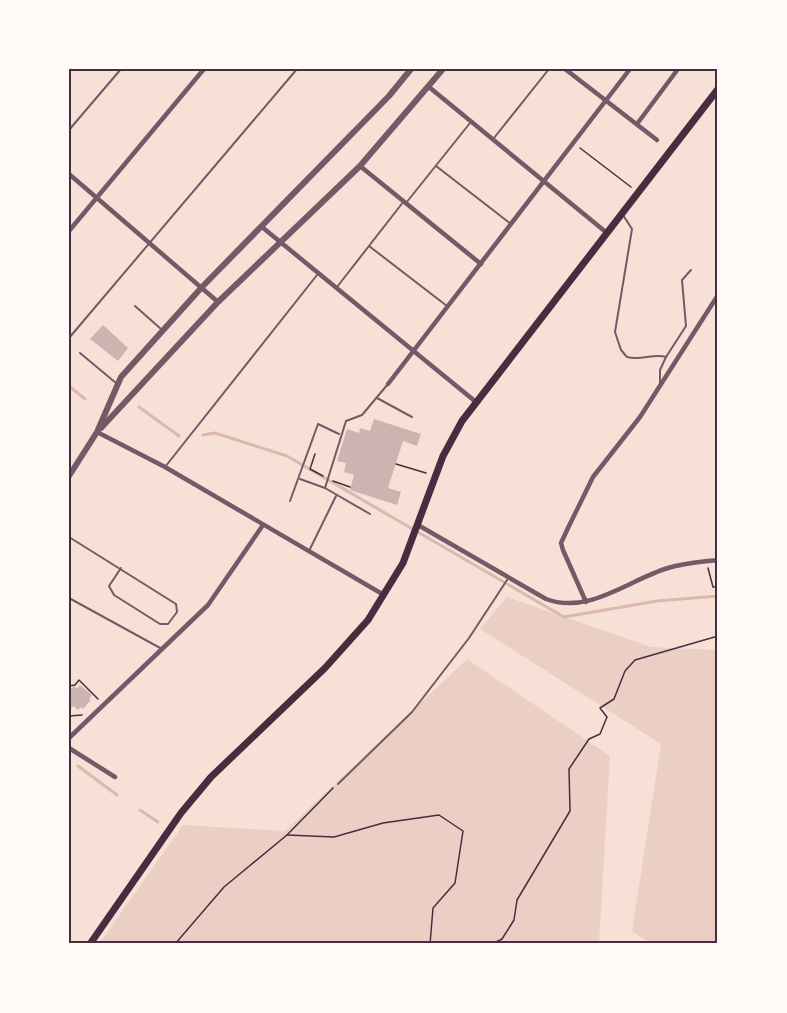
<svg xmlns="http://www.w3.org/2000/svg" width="787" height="1013" font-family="Overpass,sans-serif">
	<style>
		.green { fill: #ebcfc5 }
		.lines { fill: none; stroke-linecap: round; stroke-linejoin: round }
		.stream { stroke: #dcb8b0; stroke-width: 3 }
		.building { fill: #ccb4b1 }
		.path { stroke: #4a2c40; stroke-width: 1.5 }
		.service { stroke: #755966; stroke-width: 2 }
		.minor { stroke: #755966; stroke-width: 4.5 }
		.tertiary { stroke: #755966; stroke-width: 6 }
		.secondary { stroke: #4a2c40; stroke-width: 7 }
		.neatline { fill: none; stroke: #4a2c40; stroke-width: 2 }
	</style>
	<rect width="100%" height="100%" fill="#f7e1d7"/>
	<g class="green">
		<path d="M507,597L651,647L718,650V944H651L632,931L661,744L480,629Z"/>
		<path d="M467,659L610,756L599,944H99L183,825L285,831Z"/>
	</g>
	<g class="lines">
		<g class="stream">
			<path d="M69,386L85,399"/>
			<path d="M139,407L179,436"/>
			<path d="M203,435L215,433L287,456L564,617L657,601L718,596"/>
			<path d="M78,766L117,795"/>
			<path d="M140,810L158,822"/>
		</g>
	</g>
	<g class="building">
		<path d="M103,325L128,348L118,361L90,339Z"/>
		<path d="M374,419L421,434L417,446L403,441L388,488L401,492L397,505L350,490L354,475L344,472L346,463L337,461L347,429L359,433L360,428L370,431Z"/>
		<path d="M80,685L92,695L89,699L91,700L83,709L81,707L78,710L73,706L69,710V691L74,686L77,689Z"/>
	</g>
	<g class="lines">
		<g class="path">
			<path d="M580,148L631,187"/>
			<path d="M315,454L310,469L323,476"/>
			<path d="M396,464L426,473"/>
			<path d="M333,481L350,487"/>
			<path d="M708,568L713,587H718"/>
			<path d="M69,686L75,685L79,680L98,699"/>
			<path d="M69,716L82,715"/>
			<path d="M287,835L334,837L383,823L439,815L463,831L455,883L433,908L430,944"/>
			<path d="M175,944L224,887L287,835L333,788"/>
			<path d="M492,944L502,939L514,920L517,900L570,811L569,769L589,739L600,734L607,717L600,708L614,699L625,671L635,660L718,636"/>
		</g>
		<g class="service">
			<path d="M69,130L121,69"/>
			<path d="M494,138L549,69"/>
			<path d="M436,166L511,224"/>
			<path d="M406,203L470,123"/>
			<path d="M623,215L632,229L615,332L621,350L627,357C641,361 653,353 666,357L660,370V384"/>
			<path d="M369,246L447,306"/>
			<path d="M337,287L404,201"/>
			<path d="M135,306L161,329"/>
			<path d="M69,338L297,69"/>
			<path d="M80,353L116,383"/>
			<path d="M666,357L686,326L682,280L691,270"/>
			<path d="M377,398L412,417"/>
			<path d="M165,467L317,275"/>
			<path d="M300,479L325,488L370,514"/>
			<path d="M325,488L346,421L362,415L388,384"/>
			<path d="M290,501L318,424L339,434"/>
			<path d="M69,537L176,604L177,612L168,624H160L114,595L109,586L121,568"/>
			<path d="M309,551L336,496"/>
			<path d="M69,598L162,649"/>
			<path d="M338,784L412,712L469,638L509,577"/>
		</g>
		<g class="minor">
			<path d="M565,69L657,140"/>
			<path d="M429,87L607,233"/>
			<path d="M637,124L678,69"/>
			<path d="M360,166L481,264"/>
			<path d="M69,174L218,302"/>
			<path d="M262,227L476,402"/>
			<path d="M69,231L204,69"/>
			<path d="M388,384L630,69"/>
			<path d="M97,432L165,467L384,595"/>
			<path d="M418,525L546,599C589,615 628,580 668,568C684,563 701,562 718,560"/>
			<path d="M586,602L563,550L561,543L568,528L593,477L640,417L718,295"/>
			<path d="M69,738L208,605L263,525"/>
			<path d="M69,748L115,777"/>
		</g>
		<g class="tertiary">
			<path d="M101,428L218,302L360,166L443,69"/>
			<path d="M69,476L97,432L121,377L202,287L389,96L411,69"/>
		</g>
		<path class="secondary" d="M90,944L181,813L211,777L325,668L368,620L403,563L443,456L462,421L718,89"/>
	</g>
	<rect width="787" height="1013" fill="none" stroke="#fffaf5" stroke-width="141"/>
	<rect x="70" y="70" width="646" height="872" class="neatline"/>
</svg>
